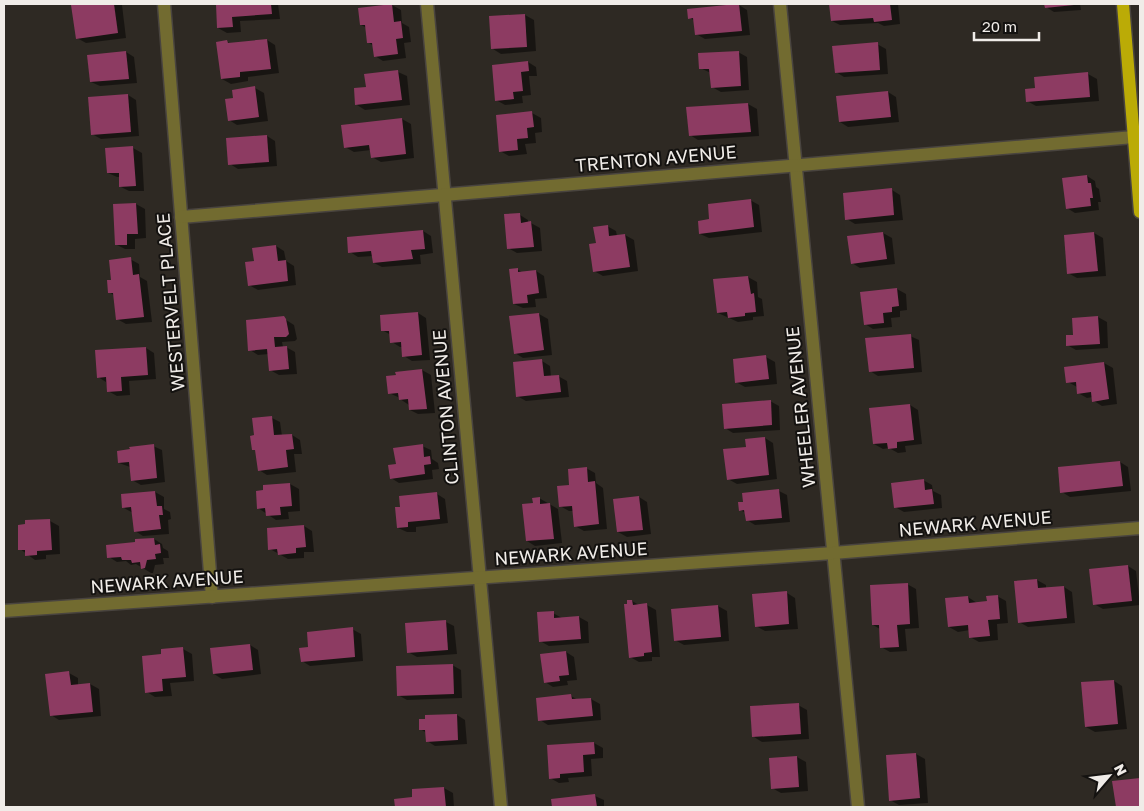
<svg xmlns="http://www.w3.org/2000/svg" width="1144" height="811" font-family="'Golos Text',sans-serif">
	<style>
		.shadow { fill: #0007 }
		.building { fill: #8d3b62 }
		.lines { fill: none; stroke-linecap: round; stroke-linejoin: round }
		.street-casing { stroke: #49443f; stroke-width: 15 }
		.primary-casing { stroke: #49443f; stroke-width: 15 }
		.street { stroke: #726b30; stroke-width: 12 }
		.primary { stroke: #bbab06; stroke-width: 12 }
		.labels { text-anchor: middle; stroke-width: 4; stroke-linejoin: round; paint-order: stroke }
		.street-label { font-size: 18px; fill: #f0ece8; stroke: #141210 }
	</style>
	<rect width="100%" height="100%" fill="#2e2923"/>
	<g class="shadow">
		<path d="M89,4H119L122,5L126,38L86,43L77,38L73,6Z"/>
		<path d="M217,4H278L280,19L240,21L241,32L227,33L218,28Z"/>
		<path d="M830,4H898L900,24L884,26L878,23L840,25L832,21Z"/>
		<path d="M1046,4H1080L1081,10L1054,12L1046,7Z"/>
		<path d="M392,5L401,10L402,23L409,27L411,42L404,43L406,58L383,61L375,56L374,46L369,43L367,28L361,25Z"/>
		<path d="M739,5L747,10L750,35L705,39L696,34L695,21L690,18Z"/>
		<path d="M525,15L534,20L536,51L501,54L493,49Z"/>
		<path d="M267,40L275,45L279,73L248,77V81L231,84L222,79L227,42L232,44Z"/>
		<path d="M877,44L886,49L888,74L844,77L836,72Z"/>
		<path d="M126,52L134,57L137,83L100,86L91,82Z"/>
		<path d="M738,52L747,57L749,90L721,92L712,87L711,73L700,68Z"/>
		<path d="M528,62L536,67L537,76H529L531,95L522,96L523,103L505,105L496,100Z"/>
		<path d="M398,72L407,76L410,105L365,110L357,105L367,88Z"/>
		<path d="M1088,74L1097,79L1099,101L1036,106L1027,101L1036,89Z"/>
		<path d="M255,88L264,93L268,121L237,125L229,120L234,99Z"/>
		<path d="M888,92L896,97L899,122L848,127L840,122Z"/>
		<path d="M128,95L136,100L139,136L101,139L92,134Z"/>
		<path d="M748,104L757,109L759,136L698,140L690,135Z"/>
		<path d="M532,113L541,118L542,132L535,133L536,143L525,144L527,154L509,156L500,151Z"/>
		<path d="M402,119L411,124L414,158L381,162L372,157L371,150L354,152L345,147Z"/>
		<path d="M267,136L275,141L277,166L238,169L230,164Z"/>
		<path d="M133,148L142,153L144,191H129L121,187L120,177H117L108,173Z"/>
		<path d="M1087,176L1095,181L1096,187L1099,189L1101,202H1098L1099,210L1075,213L1067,208Z"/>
		<path d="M892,190L900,195L903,220L855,224L847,219Z"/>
		<path d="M750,200L759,205L762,232L709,238L700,234L711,220Z"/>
		<path d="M136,204L145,209L146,238L135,239V249H125L117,245Z"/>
		<path d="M520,215L528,220V223H531L540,228L542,251L517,253L508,248Z"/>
		<path d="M607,226L616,231L617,236L625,235L634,240L638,271L603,276L594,271L597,244Z"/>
		<path d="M423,231L431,236L433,253L420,255L421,264L382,267L374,263L373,256L358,257L350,252Z"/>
		<path d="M883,233L892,238L895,264L860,268L852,263Z"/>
		<path d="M1094,233L1103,238L1106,276L1077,278L1068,273Z"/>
		<path d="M276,246L284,251L286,261L294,266L296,285L258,290L249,285L255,262Z"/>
		<path d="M130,259L139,264L140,277L147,281L152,322L126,324L117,319L115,296L109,292L112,281Z"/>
		<path d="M517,269L523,273L536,271L544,276L547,298L535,299L536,307L523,308L514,304Z"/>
		<path d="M748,277L757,282L758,297L762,299L764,316L753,317V320L738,322L718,313Z"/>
		<path d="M897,289L906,294L907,310L900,311V317L891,318L892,327L873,329L865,324Z"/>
		<path d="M418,313L426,318L430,360L412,361L404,356L403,347H400L392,342L391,335L382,330Z"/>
		<path d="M539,314L548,319L552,355L523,358L515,353L511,317Z"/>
		<path d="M1098,317L1107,322L1108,348L1076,350L1067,345L1075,336L1073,319Z"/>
		<path d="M283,318L294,325L297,339L295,341L282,342L283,347H286L295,352L297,374L279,375L270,370L269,354L258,355L250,350Z"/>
		<path d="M910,336L919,340L922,372L878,376L870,371Z"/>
		<path d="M146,348L154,353L156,379L129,381L130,395L117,396L108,391L106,382L98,377Z"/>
		<path d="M766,357L775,362L777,384L745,387L736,382Z"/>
		<path d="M542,361L550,366L551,377L558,376L567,381L569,397L526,401L517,396Z"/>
		<path d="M1104,363L1113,368L1117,404L1102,406L1094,401L1093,397L1087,398L1078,393L1077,387L1068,382Z"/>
		<path d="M422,370L431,375L435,413L418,414L410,410L409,405L400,399V398L389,393Z"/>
		<path d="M770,401L779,406L780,430L733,433L725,428Z"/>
		<path d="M910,405L918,410L922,444L905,446L906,452L898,453L889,448L883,449L874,444Z"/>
		<path d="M272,418L280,422L282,436L292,435L300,440L302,454H294L296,472L267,475L259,470L257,451L253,449L255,437Z"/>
		<path d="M765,438L773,443L777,479L737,484L728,479L748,448Z"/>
		<path d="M153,446L162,450L165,482L141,485L132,480L130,467L119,463Z"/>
		<path d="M422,446L431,450L432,459L438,463L439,469L432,470L433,479L399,483L391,478L397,465Z"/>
		<path d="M1120,462L1128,467L1131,491L1070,497L1062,492Z"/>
		<path d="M586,468L595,473L596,483L603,488L607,529L584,531L575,526L574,511H569L560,506L571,486Z"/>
		<path d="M923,480L932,485L933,491L941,495L942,508L904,512L895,507Z"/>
		<path d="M290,484L299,489L300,511L288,512L289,519L276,520L258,508Z"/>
		<path d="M779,491L787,495L790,522L755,525L747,520L746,513L740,510Z"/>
		<path d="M155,492L164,497V509L170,512L171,519L168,520L169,534L143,536L135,531L133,513L124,508Z"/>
		<path d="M437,494L445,499L448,523L416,527V532H407L398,528Z"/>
		<path d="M639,497L647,502L651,534L627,537L618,532Z"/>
		<path d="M539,498L558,509L562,543L535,546L527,541L534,504Z"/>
		<path d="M26,521H50L59,526L60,554L46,555V559L35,560L20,549Z"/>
		<path d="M304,526L312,531L314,552H304V558L288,559L270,549Z"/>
		<path d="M154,539L162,544L163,548L168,551L169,558H163L164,564L155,565L153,573H151L136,564L131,565L126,561L117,562L109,557L137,543Z"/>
		<path d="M1128,566L1136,571L1140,605L1103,609L1094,604Z"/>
		<path d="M1037,580L1046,585V589L1064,587L1072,592L1075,623L1028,627L1019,622L1016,582Z"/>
		<path d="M907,584L916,589L919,628L905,629L907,651L890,652L881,647L880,629L873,625Z"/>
		<path d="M787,593L795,598L798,629L765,631L756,626Z"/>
		<path d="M997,596L1006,601L1008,623L997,624L998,640L979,642L970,637V630L958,632L949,627L968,597L977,603L988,602Z"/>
		<path d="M632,601L639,605H647L656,610L660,657H652V661L639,662L630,657Z"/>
		<path d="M718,606L727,611L729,641L684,645L675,640Z"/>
		<path d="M553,613L562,618L579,617L588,622L589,643L549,646L540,641Z"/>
		<path d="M446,622L454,626L457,654L417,657L408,652Z"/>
		<path d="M352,629L361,634L363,661L310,666L302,661L310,648Z"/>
		<path d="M250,645L258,650L261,674L222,679L214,674Z"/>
		<path d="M183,649L192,654L194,681L170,683L172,696L155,697L147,692L163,655Z"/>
		<path d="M566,652L574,657L577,680L567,681L568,685L553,687L545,682Z"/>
		<path d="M452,665L461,670L462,698L407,700L398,695Z"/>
		<path d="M69,673L78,678V685L90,684L99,689L101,716L59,720L51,715Z"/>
		<path d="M1114,681L1122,686L1127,729L1095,732L1086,727Z"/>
		<path d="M571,696L578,700L591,699L600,704L601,720L548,725L540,720Z"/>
		<path d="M798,705L807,710L809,739L762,742L754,737Z"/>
		<path d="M457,715L465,720L467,744L435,746L427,741V733L420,729Z"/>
		<path d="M594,743L603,748V758L591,759L592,776L568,778L569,782L559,783L550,778Z"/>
		<path d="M916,754L925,759L928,803L899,805L890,800L887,756Z"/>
		<path d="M797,757L806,762L808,791L781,793L772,788L771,759Z"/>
		<path d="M1140,779V807H1117L1114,783Z"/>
		<path d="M444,788L453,793L454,807H396V800L414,798Z"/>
		<path d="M595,796L604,800V807H553V800Z"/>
	</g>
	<g class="building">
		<path d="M80,4H114L118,33L76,39L71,5Z"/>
		<path d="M216,4H271L272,14L232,17L233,27L217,28Z"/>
		<path d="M392,4L394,22L401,21L403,38L396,39L398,54L374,57L372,43H367L365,25H360L358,8Z"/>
		<path d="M736,4H739L742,31L695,35L693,18L688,19L687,9Z"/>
		<path d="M829,4H890L892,20L874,22L873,18L831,21Z"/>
		<path d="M1044,4H1074V5L1045,8Z"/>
		<path d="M525,14L527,47L491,49L489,16Z"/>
		<path d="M267,39L271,69L240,72V77L221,79L216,42L227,40L228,43Z"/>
		<path d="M878,42L880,70L835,73L832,46Z"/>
		<path d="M126,51L129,79L90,82L87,55Z"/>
		<path d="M739,51L741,86L711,88L709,69H699L698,53Z"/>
		<path d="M528,61L529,71L521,72L523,91L513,92L514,99L495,101L492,65Z"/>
		<path d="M398,70L402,100L355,105L354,88L366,87L364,74Z"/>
		<path d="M1088,72L1090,97L1026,102L1025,89L1035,88L1034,77Z"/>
		<path d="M255,86L259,117L228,121L225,99L233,98L232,90Z"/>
		<path d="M888,91L891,117L839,122L836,96Z"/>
		<path d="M128,94L131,132L91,135L88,97Z"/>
		<path d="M748,103L751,132L689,136L686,107Z"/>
		<path d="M532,111L534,127L527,128L528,138L517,139L518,150L499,152L496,115Z"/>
		<path d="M402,118L406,154L371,158L369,145L344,148L341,125Z"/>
		<path d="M267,135L269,162L228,165L226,138Z"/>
		<path d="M133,146L136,186L119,187V173H107L105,148Z"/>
		<path d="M1087,175L1088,183H1091L1093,198H1090L1091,206L1066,209L1062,178Z"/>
		<path d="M892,188L894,215L845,220L843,193Z"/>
		<path d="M751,199L754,227L699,234L698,221L709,219L708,204Z"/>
		<path d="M136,203L138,234H127V245H115L113,204Z"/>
		<path d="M520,213L521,223L531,221L534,247L507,249L504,214Z"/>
		<path d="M608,225L609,236L625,234L630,267L593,272L589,244L596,243L593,227Z"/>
		<path d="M423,230L425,249L411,250L413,259L373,263L371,251L348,253L347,237Z"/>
		<path d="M883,232L887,259L851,264L847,236Z"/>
		<path d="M1094,232L1098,271L1067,274L1064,235Z"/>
		<path d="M276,245L278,261L286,260L288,281L248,286L245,262L254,261L252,248Z"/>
		<path d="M131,257L133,275L139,274L144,317L116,320L113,293H108L107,280H111L109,260Z"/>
		<path d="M518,268V272L536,270L539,293L527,295L528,303L513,304L509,269Z"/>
		<path d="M748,276L751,294L754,293L756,312L745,313V316L728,318L727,312L717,313L713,279Z"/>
		<path d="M897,288L899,306L892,307V312L883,313L884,323L864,325L860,292Z"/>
		<path d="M418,312L422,355L402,357L401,342L390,343L389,331H381L380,315Z"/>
		<path d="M539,313L544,350L514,354L509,316Z"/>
		<path d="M284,316L286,319L289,334L286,337H274L275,347L287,346L289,369L269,371L267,349L248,351L246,320Z"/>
		<path d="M1098,316L1100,344L1066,346V335H1073L1072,318Z"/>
		<path d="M911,334L914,368L869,372L865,338Z"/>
		<path d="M146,347L148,375L121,377L122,391L107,392L106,377L97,378L95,350Z"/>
		<path d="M766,355L769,379L735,383L733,359Z"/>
		<path d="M542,359L544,376L559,375L561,392L516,397L513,362Z"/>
		<path d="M1104,362L1109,399L1092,402L1091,392L1077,394L1076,382L1066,383L1064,367Z"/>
		<path d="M422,369L427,409L409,410L408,399L399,400L398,393L388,394L386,376L396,375L395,372Z"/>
		<path d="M771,400L772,425L724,429L722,404Z"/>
		<path d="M910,404L914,440L897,442V448L888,449L887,443L873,444L869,408Z"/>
		<path d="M272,416L274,435L292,434L294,449L286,450L288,467L258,471L255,450H252L250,436L254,435L252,418Z"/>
		<path d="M765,437L769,475L727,480L723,449L746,447L745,439Z"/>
		<path d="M154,444L157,478L131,481L129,462L118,463L117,451L130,449L129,447Z"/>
		<path d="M423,444L424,457L430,456L431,464L424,465L425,474L390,479L388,465L396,464L393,448Z"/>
		<path d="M1120,461L1123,486L1060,493L1058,467Z"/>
		<path d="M587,467L588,482L595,481L599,524L574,527L572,506L559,507L557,486L569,485L568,469Z"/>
		<path d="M924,479L925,490L932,489L934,504L894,508L891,483Z"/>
		<path d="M290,483L292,506L280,507L281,515L266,516L265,508L257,509L256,491L263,490V485Z"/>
		<path d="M779,489L782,518L746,521L744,510L739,511L738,502H743L742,493Z"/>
		<path d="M155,491L157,506H162L163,515H159L161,529L134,532L131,507L122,508L121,494Z"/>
		<path d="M437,492L440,519L408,522V527L397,528L395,507H400L399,496Z"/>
		<path d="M639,496L643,530L617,532L613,499Z"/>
		<path d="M540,497V504L550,503L554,539L526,541L522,504L533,503L532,498Z"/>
		<path d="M50,519L52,550L37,551V555L25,556V550H18V525L25,524V520Z"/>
		<path d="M304,525L306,547L296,548V553L278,555L277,549L268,550L267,528Z"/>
		<path d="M154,538L155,545L160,544L161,553L155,554L156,559L147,560L145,568L141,569L140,562L132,563L131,560H122L121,557L107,558L106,545L135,542V539Z"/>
		<path d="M1128,565L1132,601L1093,605L1089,569Z"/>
		<path d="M1037,579L1038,588L1064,586L1067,618L1018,623L1014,581Z"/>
		<path d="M908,583L910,624L897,625L899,647L880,648L879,625H872L870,585Z"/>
		<path d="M787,591L789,624L755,627L752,594Z"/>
		<path d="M998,595L1000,619L988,620L990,636L969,638L968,625L948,627L945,598L968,596L969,603L987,601L986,596Z"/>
		<path d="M627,600H632L633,605L647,603L652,652L644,653V656L629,658L624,604H627Z"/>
		<path d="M718,605L721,637L674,641L671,609Z"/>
		<path d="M554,611V618L579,616L581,639L539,642L537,612Z"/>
		<path d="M446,620L448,650L407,653L405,623Z"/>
		<path d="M353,627L355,657L301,662L299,648L308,647L307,632Z"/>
		<path d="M250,644L253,670L213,674L210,648Z"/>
		<path d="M183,647L186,677L162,679L163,691L145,693L142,656L161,654V649Z"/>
		<path d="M566,651L569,675L559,676L560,681L544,683L540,654Z"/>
		<path d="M453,664L454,694L397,696L396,666Z"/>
		<path d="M69,671L71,685L90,683L93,712L50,716L45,674Z"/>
		<path d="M1114,680L1118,724L1085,727L1081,682Z"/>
		<path d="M571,694L572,699L591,698L593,716L538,721L536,698Z"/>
		<path d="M799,703L801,734L752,737L750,706Z"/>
		<path d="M457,714L458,740L426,742L425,730H419V719H425V715Z"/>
		<path d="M594,742L595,754L583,755L584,772L560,774V778L549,779L547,745Z"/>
		<path d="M916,753L920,798L889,801L886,755Z"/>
		<path d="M797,756L799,787L771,789L769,758Z"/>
		<path d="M1140,778V807H1116L1112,781Z"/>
		<path d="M444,787L446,807H395L394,799L412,797V789Z"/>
		<path d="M595,794L597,807H552L551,799Z"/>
	</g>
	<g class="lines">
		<defs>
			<g id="street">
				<path d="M164,4L212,597"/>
				<path d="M427,4L501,807"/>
				<path d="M780,4L858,807"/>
				<path d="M181,217L1134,137"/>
				<path d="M4,611L833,553L1140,528"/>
			</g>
			<path id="primary" d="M1123,4L1140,212"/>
		</defs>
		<use href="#street" class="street-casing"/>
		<use href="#primary" class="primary-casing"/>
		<use href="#street" class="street"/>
		<use href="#primary" class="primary"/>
	</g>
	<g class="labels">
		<g class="street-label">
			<text transform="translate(656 159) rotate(-5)" y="6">TRENTON AVENUE</text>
			<text transform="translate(171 302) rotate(-95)" y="6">WESTERVELT PLACE</text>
			<text transform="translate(446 407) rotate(-95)" y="6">CLINTON AVENUE</text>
			<text transform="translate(801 407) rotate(-96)" y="6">WHEELER AVENUE</text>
			<text transform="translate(975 524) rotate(-5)" y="6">NEWARK AVENUE</text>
			<text transform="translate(571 554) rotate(-4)" y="6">NEWARK AVENUE</text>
			<text transform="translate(167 582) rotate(-4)" y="6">NEWARK AVENUE</text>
		</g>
	</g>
	<rect width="1144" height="811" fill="none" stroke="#f0ece8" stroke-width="10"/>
	<g transform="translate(1109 776) rotate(62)" stroke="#141210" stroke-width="4" paint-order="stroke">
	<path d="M0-4L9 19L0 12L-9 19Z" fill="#f0ece8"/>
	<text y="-8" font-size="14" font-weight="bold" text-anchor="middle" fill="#f0ece8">N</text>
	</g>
	<path d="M974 32v8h65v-8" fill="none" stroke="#f0ece8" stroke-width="2.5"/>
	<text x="982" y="32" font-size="15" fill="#f0ece8" stroke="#141210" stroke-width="4" paint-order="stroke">20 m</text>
</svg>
